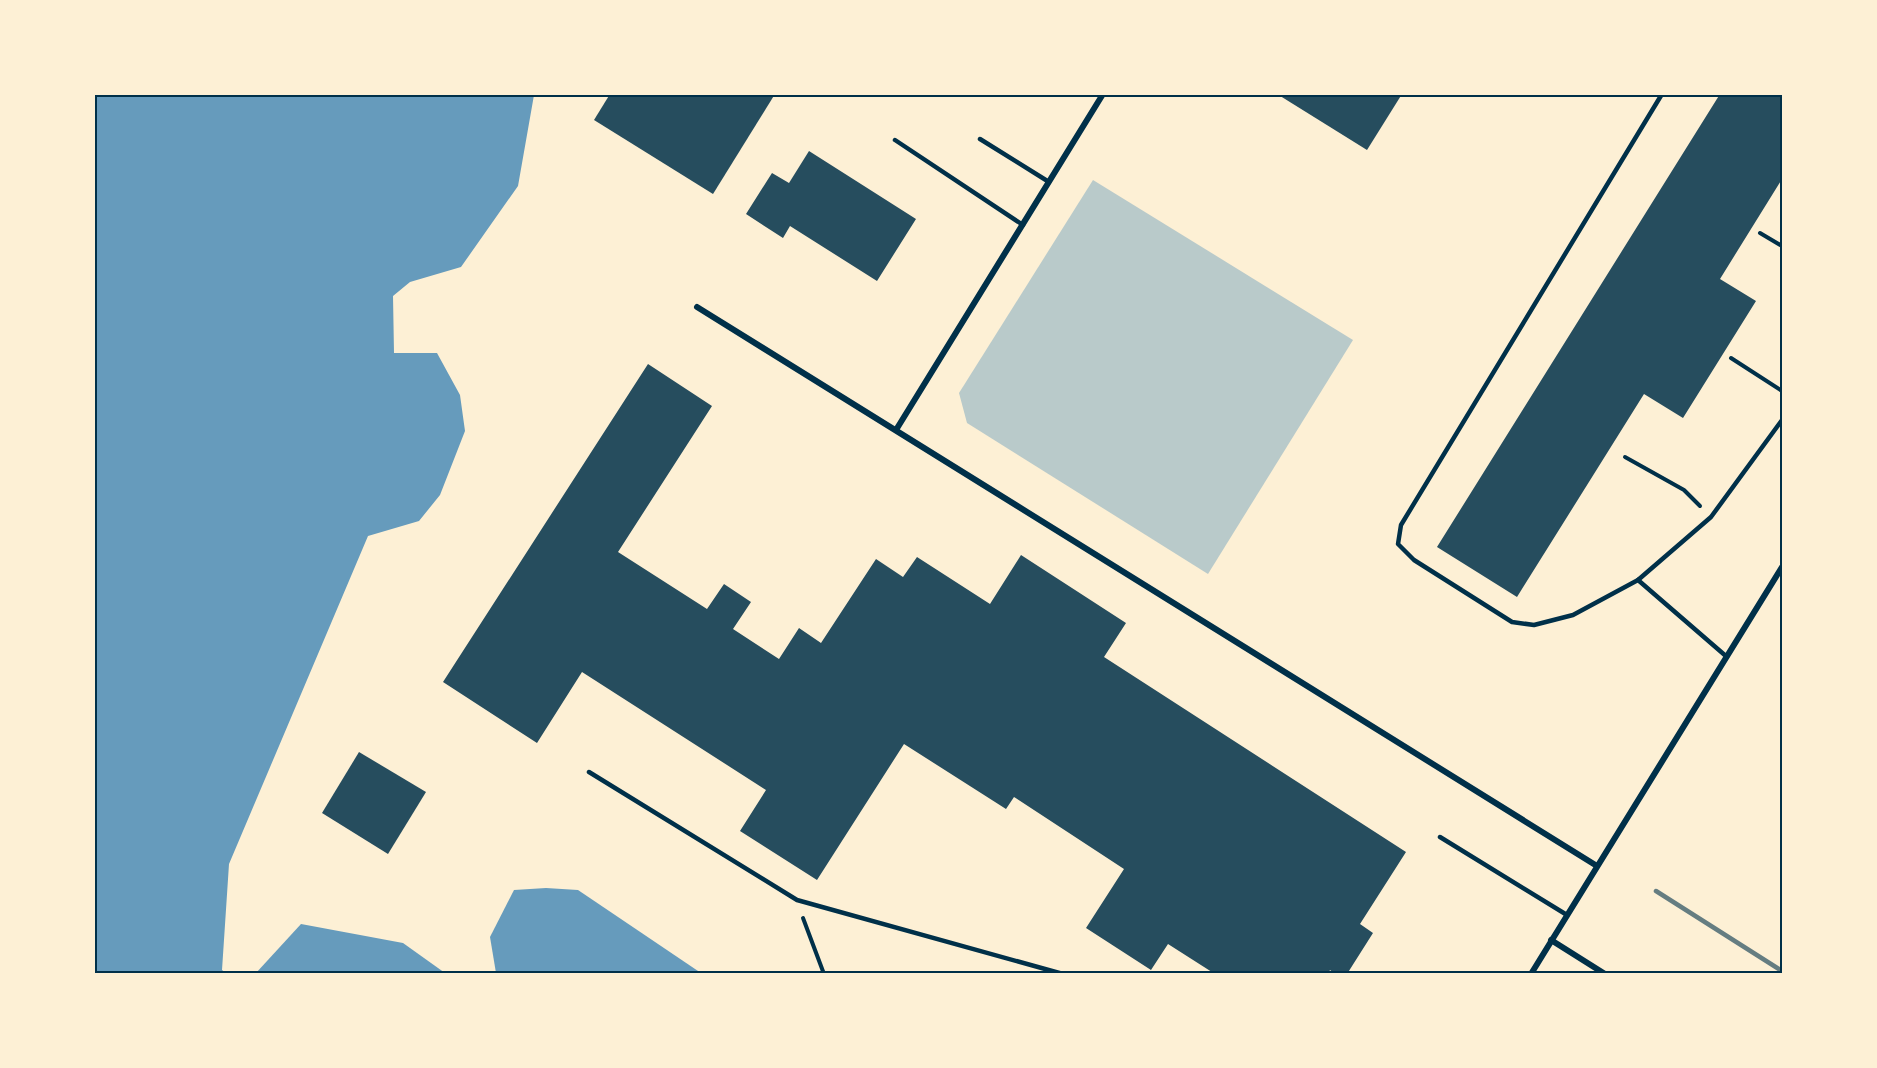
<svg xmlns="http://www.w3.org/2000/svg" width="1877" height="1068" font-family="'PT Sans',sans-serif">
	<style>
		.green { fill: #b9caca }
		.water { fill: #669bbc }
		.building { fill: #264d5e }
		.lines { fill: none; stroke-linecap: round; stroke-linejoin: round }
		.path { stroke: #003049; stroke-width: 4 }
		.service { stroke: #003049; stroke-width: 4.5 }
		.minor { stroke: #003049; stroke-width: 6 }
		.rail { stroke: #657d81; stroke-width: 4.5 }
		.neatline { fill: none; stroke: #003049; stroke-width: 2 }
	</style>
	<rect width="100%" height="100%" fill="#fdf0d5"/>
	<path class="green" d="M1093,180L1353,340L1208,574L967,423L959,393Z"/>
	<g class="water">
		<path d="M94,95H534L518,186L461,267L410,282L393,296L394,353H437L460,395L465,431L440,495L419,521L368,536L229,864L222,970L226,973H95Z"/>
		<path d="M546,888L578,890L701,973H496L490,937L514,890Z"/>
		<path d="M301,924L403,943L445,973H256Z"/>
	</g>
	<g class="building">
		<path d="M610,94H775L713,194L594,120Z"/>
		<path d="M1277,94H1402L1367,150Z"/>
		<path d="M1720,94H1782V179L1720,279L1756,301L1683,418L1644,394L1517,597L1437,547Z"/>
		<path d="M809,151L916,219L877,281L790,226L783,238L746,214L772,173L789,183Z"/>
		<path d="M648,364L712,406L618,552L707,609L724,584L751,602L733,629L779,659L799,628L821,643L876,559L903,577L917,557L990,604L1021,555L1126,623L1104,657L1406,852L1360,924L1373,933L1347,974H1335L1330,970L1328,974H1215L1168,944L1151,970L1086,928L1124,869L1014,797L1006,809L904,744L817,880L740,831L766,790L582,672L537,743L443,682Z"/>
		<path d="M359,752L426,792L388,854L322,813Z"/>
	</g>
	<g class="lines">
		<g class="path">
			<path d="M1760,233L1782,246"/>
			<path d="M1731,358L1782,391"/>
			<path d="M1625,457L1684,490L1700,506"/>
			<path d="M803,918L824,974"/>
		</g>
		<g class="service">
			<path d="M1662,94L1401,525L1398,544L1414,560L1512,622L1534,625L1573,615L1638,580L1711,517L1782,420"/>
			<path d="M980,139L1049,182"/>
			<path d="M895,140L1023,225"/>
			<path d="M1638,580L1727,657"/>
			<path d="M589,772L797,900L1063,974"/>
			<path d="M1440,837L1567,915"/>
		</g>
		<g class="minor">
			<path d="M697,307L1597,866"/>
			<path d="M896,430L1103,94"/>
			<path d="M1551,940L1605,974"/>
			<path d="M1531,974L1782,567"/>
		</g>
		<path class="rail" d="M1656,891L1782,971"/>
	</g>
	<rect width="1877" height="1068" fill="none" stroke="#fdf0d5" stroke-width="192"/>
	<rect x="96" y="96" width="1685" height="876" class="neatline"/>
</svg>
